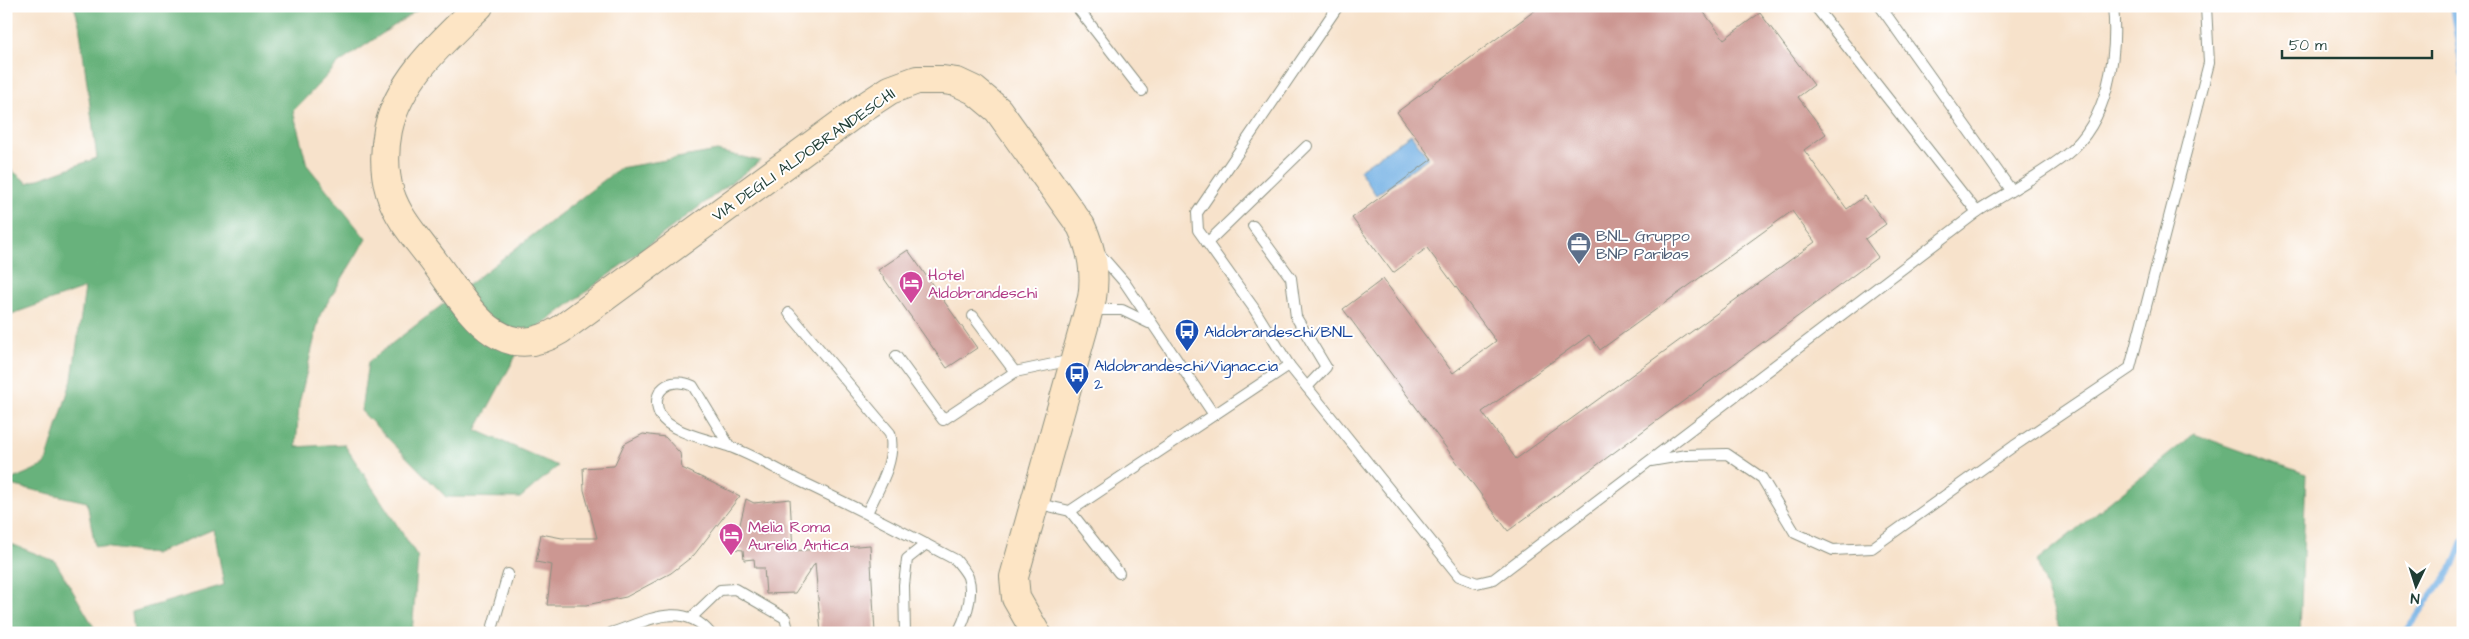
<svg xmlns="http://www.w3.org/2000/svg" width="2469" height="639" font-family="'Architects Daughter',sans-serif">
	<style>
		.forest { fill: #68b27b; stroke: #447858 }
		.water { fill: #72b0e4; stroke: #48768c }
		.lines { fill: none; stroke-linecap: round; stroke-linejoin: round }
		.stream { stroke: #72b0e4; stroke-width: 6 }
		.building { fill: #cc9792; fill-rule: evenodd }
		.lane-casing { stroke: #8b9080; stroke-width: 12 }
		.secondary-casing { stroke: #8b9080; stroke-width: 30 }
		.lane { stroke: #fff; stroke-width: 10 }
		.secondary { stroke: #fde5c5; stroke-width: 28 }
		.labels { text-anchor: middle; stroke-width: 4; stroke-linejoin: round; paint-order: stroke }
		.street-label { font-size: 16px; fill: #1f3d34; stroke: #fff }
		.service-label { font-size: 16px; fill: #4e5e75; stroke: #fff; text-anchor: start }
		.hotel-label { font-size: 16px; fill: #b23c85; stroke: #fff; text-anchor: start }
		.transit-label { font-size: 16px; fill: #164399; stroke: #fff; text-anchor: start }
	</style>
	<rect width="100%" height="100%" fill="#fff"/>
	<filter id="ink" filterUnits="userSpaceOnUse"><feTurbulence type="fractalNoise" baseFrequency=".02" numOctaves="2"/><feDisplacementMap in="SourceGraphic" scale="10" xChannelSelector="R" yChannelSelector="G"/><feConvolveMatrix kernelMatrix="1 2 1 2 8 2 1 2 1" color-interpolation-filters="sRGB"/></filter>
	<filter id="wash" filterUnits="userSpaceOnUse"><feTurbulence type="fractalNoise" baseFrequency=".0096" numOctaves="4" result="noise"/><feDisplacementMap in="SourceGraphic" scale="20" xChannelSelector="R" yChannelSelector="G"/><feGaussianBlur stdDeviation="1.12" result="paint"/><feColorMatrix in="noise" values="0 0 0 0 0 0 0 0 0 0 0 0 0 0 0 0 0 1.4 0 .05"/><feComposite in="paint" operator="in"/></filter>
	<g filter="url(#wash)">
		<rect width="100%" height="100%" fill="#f7e2cb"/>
		<g class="forest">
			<path d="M74,6H423L339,63L293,111L307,165L366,239L320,315L299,404L296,447L344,444L418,557L412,633H134L132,612L224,585L214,529L154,554L95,546L87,502L6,484V482L45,465L72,379L85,288L6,316V166L28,183L97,158L79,23Z"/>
			<path d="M717,151L760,161L526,337L476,430L558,466L520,498L446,497L361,411L368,362L620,168Z"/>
			<path d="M2194,434L2306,474L2300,633H2061L2037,561Z"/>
			<path d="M6,542L55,561L95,629L93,633H6Z"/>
		</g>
		<path class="water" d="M1411,134L1428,158L1376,195L1359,170Z"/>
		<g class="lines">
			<g class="stream">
				<path d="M2452,6L2463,75"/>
				<path d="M2405,633L2454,565L2463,541"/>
			</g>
		</g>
		<g id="blocks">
			<g class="building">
				<path d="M1541,6H1699L1724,39L1760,13L1814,85L1798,97L1826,134L1804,150L1847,209L1865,196L1886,224L1865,239L1878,257L1508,531L1343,309L1383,279L1453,373L1496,341L1427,248L1393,273L1352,218L1432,159L1397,112ZM1792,211L1815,242L1516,459L1482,412L1589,335L1600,350Z"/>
				<path d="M908,250L977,348L947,368L878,270Z"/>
				<path d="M643,434L665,437L680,453L682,468L740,496L694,555L671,573L626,597L586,605H547L552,565L536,562L541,534L562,538H597L584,490L583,468L614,466L624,444Z"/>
				<path d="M746,499L754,503L790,499L793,551L870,545L875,633H821L815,563L795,593L766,594L764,568H755L754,559L744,560L743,550L734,549Z"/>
			</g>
		</g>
	</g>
	<g filter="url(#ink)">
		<use href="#blocks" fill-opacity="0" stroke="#8b9080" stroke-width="1"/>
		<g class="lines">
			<defs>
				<g id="lane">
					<path d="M1076,6L1142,91"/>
					<path d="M1880,6L2011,190"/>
					<path d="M1977,212C2006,193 2039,176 2067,154C2108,121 2118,56 2113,6"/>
					<path d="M1253,226L1291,278L1296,317L1326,367L1307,387"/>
					<path d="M1207,243L1307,146"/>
					<path d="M1097,251L1125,283L1214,415"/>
					<path d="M1089,310H1122L1149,323"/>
					<path d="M789,313L890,433C897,460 878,489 867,513"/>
					<path d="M973,316L1015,372"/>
					<path d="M896,356L943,420L1015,372L1072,360"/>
					<path d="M1289,365L1253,307L1198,230L1197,213L1338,6"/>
					<path d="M730,447L693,386C670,375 649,391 660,415C669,432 710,440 728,446C753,455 776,469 800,481C853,506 905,533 956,560C960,565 966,572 968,577C974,595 966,617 958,633"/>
					<path d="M1651,461L1686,455L1727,454L1762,478L1795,533L1833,550L1872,548L2014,446L2130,368L2209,63L2206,6"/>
					<path d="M1035,503L1070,511L1289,365L1459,576L1477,583L1494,579L1977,212L1815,6"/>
					<path d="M1070,511L1119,573"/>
					<path d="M692,617L720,590L735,589L785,618L789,633"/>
					<path d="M491,633L508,574"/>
					<path d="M611,633C645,622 682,599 710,633"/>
					<path d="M905,633L904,585L907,559L926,544"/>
				</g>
				<path id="secondary" d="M479,6C443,41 399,79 388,130C384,151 384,173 390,193C398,219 419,241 435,263C467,305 498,368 560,330L864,107L890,90L917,80H943L957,82L974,90L998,110L1081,226C1092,249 1096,273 1092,298L1014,577L1016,598L1036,633"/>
			</defs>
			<use href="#lane" class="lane-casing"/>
			<use href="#secondary" class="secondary-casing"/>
			<use href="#lane" class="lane"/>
			<use href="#secondary" class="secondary"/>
		</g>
	</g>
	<defs>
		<symbol id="office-pin" viewBox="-11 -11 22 30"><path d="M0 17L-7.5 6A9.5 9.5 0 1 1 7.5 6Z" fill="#5c6f8a" stroke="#fff"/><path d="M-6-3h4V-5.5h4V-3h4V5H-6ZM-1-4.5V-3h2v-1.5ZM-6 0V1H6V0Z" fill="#fff"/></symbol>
		<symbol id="hotel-pin" viewBox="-11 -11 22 30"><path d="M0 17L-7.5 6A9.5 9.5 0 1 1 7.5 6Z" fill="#d1479c" stroke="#fff"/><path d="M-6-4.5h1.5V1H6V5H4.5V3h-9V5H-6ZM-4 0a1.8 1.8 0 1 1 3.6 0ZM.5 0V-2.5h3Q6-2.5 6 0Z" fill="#fff"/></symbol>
		<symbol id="bus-pin" viewBox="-11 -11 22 30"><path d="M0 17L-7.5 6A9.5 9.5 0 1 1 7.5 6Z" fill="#1a4fb4" stroke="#fff"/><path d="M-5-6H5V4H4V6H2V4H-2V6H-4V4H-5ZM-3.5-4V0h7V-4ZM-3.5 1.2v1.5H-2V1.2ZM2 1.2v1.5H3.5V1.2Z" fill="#fff"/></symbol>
	</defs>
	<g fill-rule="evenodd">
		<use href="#office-pin" x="1565" y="230" width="28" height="38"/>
		<use href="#hotel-pin" x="897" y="269" width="28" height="38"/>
		<use href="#bus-pin" x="1173" y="317" width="28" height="38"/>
		<use href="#bus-pin" x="1063" y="360" width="28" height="38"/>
		<use href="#hotel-pin" x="717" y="521" width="28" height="38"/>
	</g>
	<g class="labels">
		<g class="street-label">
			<text transform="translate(803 154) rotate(-35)" y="6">VIA DEGLI ALDOBRANDESCHI</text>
		</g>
		<g class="service-label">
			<text x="1596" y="241">BNL Gruppo<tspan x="1596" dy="18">BNP Paribas</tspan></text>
		</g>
		<g class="hotel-label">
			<text x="928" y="280">Hotel<tspan x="928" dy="18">Aldobrandeschi</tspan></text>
			<text x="748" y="532">Melia Roma<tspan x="748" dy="18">Aurelia Antica</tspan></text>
		</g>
		<g class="transit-label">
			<text x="1204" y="337">Aldobrandeschi/BNL</text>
			<text x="1094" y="371">Aldobrandeschi/Vignaccia<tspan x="1094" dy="18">2</tspan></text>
		</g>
	</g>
	<rect width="2469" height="639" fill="none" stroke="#fff" stroke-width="25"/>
	<g transform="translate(2416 586) rotate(184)" stroke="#ffffff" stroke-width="4" paint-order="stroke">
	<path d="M0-4L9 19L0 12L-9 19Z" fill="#1f3d34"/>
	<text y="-8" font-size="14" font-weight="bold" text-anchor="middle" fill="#1f3d34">N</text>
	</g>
	<path d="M2282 50v8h150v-8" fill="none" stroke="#1f3d34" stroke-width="2.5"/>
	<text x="2289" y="50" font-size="15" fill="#1f3d34" stroke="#ffffff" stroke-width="4" paint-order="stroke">50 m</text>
</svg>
